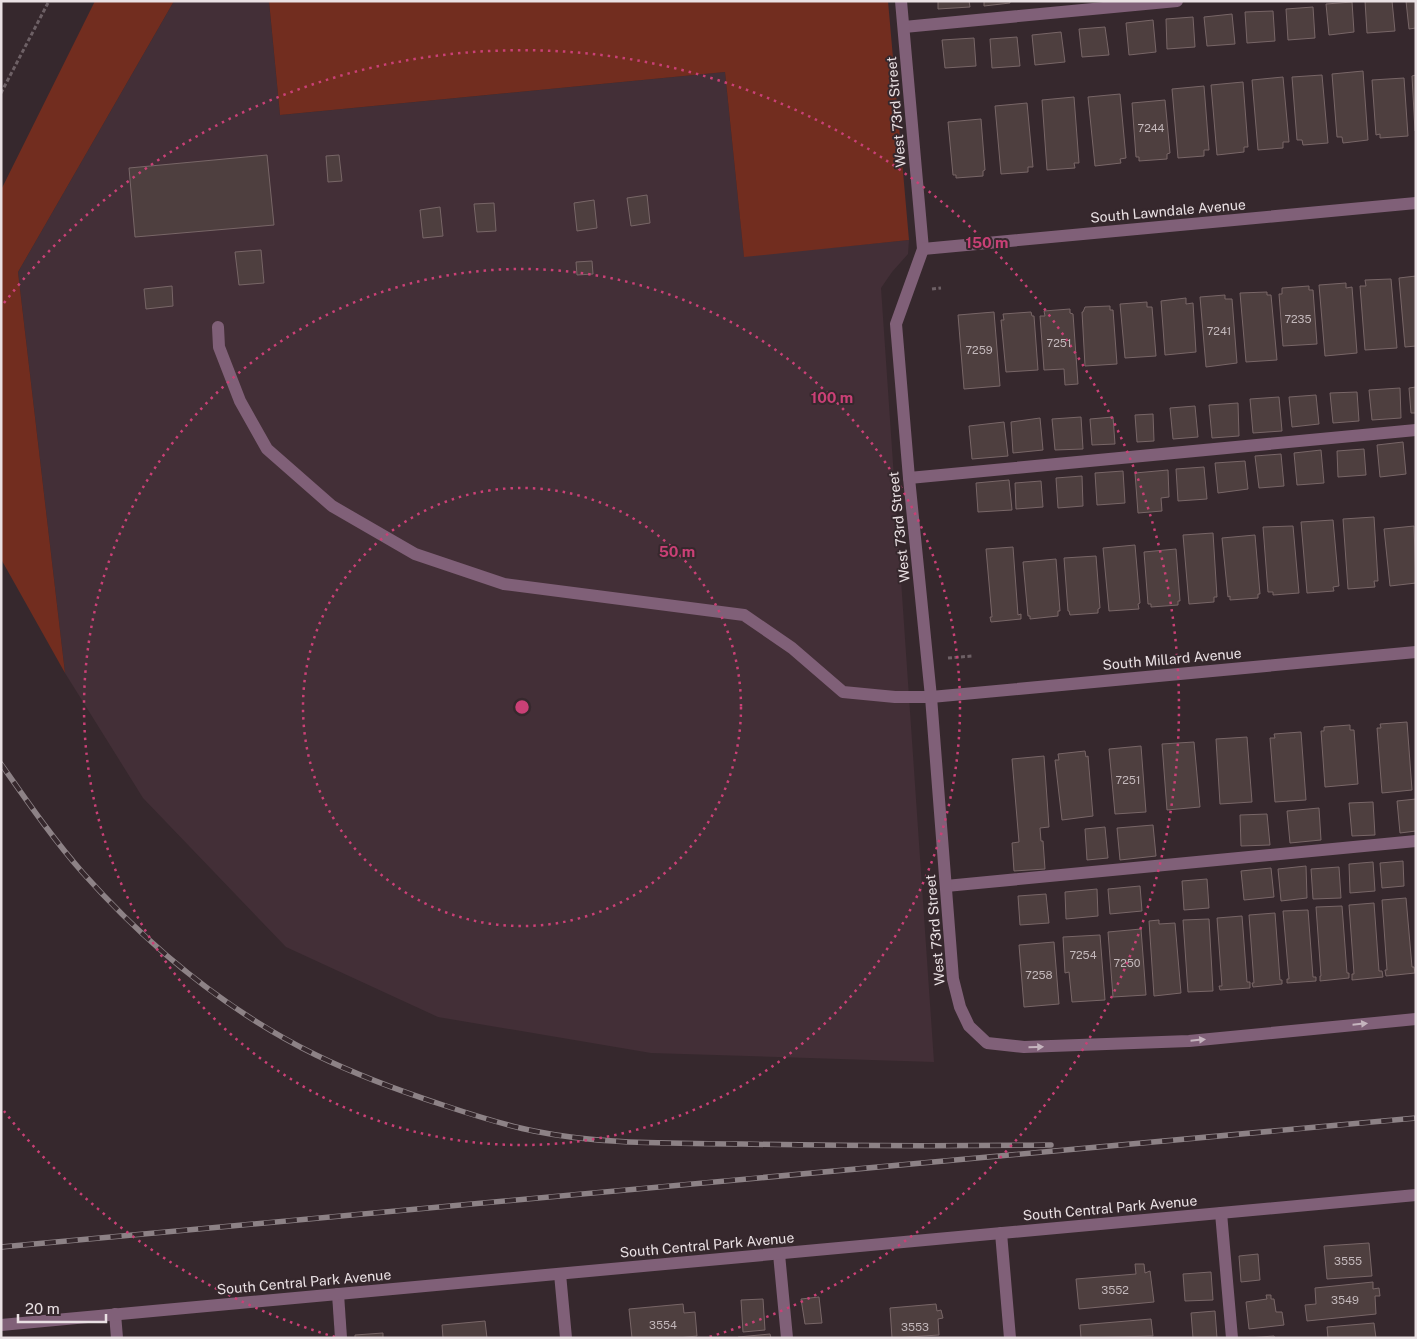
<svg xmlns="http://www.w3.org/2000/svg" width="1417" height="1339" font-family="'Public Sans',sans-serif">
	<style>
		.built { fill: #432f37 }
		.green { fill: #722d1f }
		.building { fill: #4e3f3f; stroke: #786667 }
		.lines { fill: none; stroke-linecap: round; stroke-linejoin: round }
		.path { stroke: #6d6065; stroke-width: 3; stroke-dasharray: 4 2.5; stroke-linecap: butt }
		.lane { stroke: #806078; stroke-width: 12 }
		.street { stroke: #806078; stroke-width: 12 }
		.rail-casing { stroke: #8d8286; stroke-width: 5.5 }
		.rail { stroke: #36282d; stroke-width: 4; stroke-dasharray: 11; stroke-linecap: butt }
		.oneway { fill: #c5b4be }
		.ring { fill: none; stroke: #ca4076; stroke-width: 2.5; stroke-dasharray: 2.5 5 }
		.labels { text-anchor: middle; stroke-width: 4; stroke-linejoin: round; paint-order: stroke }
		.number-label { font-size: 11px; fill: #c3b8bb }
		.street-label { font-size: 14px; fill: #eae1e4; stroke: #36282d }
		.centre { fill: #ca4076; stroke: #36282d; stroke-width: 2.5 }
		.ring-label { font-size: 15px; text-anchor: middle; font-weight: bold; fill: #ca4076; stroke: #36282d; stroke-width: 4; stroke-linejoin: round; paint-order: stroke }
	</style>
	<rect width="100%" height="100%" fill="#36282d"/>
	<path class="built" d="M174,1H269L280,115L725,72L744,256L909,240L908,254L892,272L881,288L934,1062L651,1053L438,1017L286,947L143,798L65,673L18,272Z"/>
	<g class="green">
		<path d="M95,1H174L18,272L65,673L1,559V190Z"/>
		<path d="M269,1H888L909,240L744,257L725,72L280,115Z"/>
	</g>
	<g class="building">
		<path d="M938,1H969L970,7L938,9Z"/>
		<path d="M984,1H1010V3L984,6Z"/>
		<path d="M1365,1H1392L1395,31L1367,33Z"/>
		<path d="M1406,1H1416V28L1409,29Z"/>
		<path d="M1352,2L1354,32L1329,35L1326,4Z"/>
		<path d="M1313,7L1315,38L1288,40L1286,9Z"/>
		<path d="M1273,11L1275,41L1247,43L1245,12Z"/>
		<path d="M1232,14L1235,44L1207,46L1204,17Z"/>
		<path d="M1193,17L1195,47L1167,49L1166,19Z"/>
		<path d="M1153,20L1156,52L1129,55L1126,23Z"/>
		<path d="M1105,27L1109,55L1082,57L1079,29Z"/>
		<path d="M1061,32L1065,62L1035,65L1032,35Z"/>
		<path d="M1017,37L1020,66L992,68L990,39Z"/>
		<path d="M974,38L976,66L945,68L942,40Z"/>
		<path d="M1363,71L1368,140L1343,143L1342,137H1337L1332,74Z"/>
		<path d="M1322,75L1328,143L1303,145L1302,140H1297L1292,77Z"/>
		<path d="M1416,75V131H1415L1412,76Z"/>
		<path d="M1283,77L1289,142H1283V148L1258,150L1252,80Z"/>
		<path d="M1404,78L1408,136L1380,138V134L1376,135L1372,80Z"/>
		<path d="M1243,82L1248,147H1244V152L1217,155L1211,85Z"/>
		<path d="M1204,86L1209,150H1204V156L1178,158L1172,89Z"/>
		<path d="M1120,94L1126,158L1120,159L1121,163L1095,166L1088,97Z"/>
		<path d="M1074,97L1079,163H1074L1075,168L1047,170L1042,100Z"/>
		<path d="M1165,100L1170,153L1167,154V159L1139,161V157H1136L1132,103Z"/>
		<path d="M1027,103L1033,167H1028V172L1001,174L995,106Z"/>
		<path d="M981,119L985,170L983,171V176L956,178V175H953L948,122Z"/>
		<path d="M267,155L274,225L135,237L129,168Z"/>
		<path d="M339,155L342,181L328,182L326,156Z"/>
		<path d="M647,195L650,223L631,226L627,198Z"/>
		<path d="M594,200L597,228L577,231L574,203Z"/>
		<path d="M494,203L496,231L477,232L474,204Z"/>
		<path d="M440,207L443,236L423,238L420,210Z"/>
		<path d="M261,250L264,283L239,285L235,252Z"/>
		<path d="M592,261L593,274L577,275L576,262Z"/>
		<path d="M1416,276V346L1405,347L1399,278Z"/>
		<path d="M1391,279L1397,348L1365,350L1360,286H1366L1365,280Z"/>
		<path d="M1346,283V288L1352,287L1357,353L1325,356L1319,285Z"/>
		<path d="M172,286L173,306L146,309L144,289Z"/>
		<path d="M1309,286V290H1313L1317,344L1283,346L1279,294H1282V288Z"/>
		<path d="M1267,292V295H1271L1277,360L1246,362L1240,293Z"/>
		<path d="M1225,295V299H1232L1237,363L1206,367L1200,297Z"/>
		<path d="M1186,298V304L1193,303L1196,352L1165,355L1161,301Z"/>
		<path d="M1147,302V307H1152L1156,356L1125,358L1120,304Z"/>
		<path d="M1110,306V310H1113L1117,364L1085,366L1082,312H1083L1085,307Z"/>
		<path d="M1070,309V313L1073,314L1078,384L1065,385L1064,369L1044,370L1040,316H1045L1044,311Z"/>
		<path d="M994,312L1000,386L964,389L958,315Z"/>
		<path d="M1031,312L1032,316H1034L1038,370L1006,372L1001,320H1004L1003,314Z"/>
		<path d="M1416,387V413H1411L1409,388Z"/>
		<path d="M1400,388L1401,418L1372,420L1369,390Z"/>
		<path d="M1357,392L1359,421L1333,423L1330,393Z"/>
		<path d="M1316,395L1319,424L1292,427L1289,397Z"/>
		<path d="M1279,397L1282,431L1253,433L1250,399Z"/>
		<path d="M1238,403L1239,436L1212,438L1209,405Z"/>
		<path d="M1195,406L1198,437L1173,439L1170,408Z"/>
		<path d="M1153,414L1154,441L1137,442L1135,415Z"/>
		<path d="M1081,417L1083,449L1055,450L1052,419Z"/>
		<path d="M1113,417L1115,444L1092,445L1090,419Z"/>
		<path d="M1040,418L1043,450L1013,453L1011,422Z"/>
		<path d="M1004,422L1008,456L972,459L969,426Z"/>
		<path d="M1403,442L1406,474L1380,477L1377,445Z"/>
		<path d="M1364,449L1366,475L1338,477L1337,451Z"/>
		<path d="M1321,450L1324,483L1297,485L1294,453Z"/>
		<path d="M1281,454L1284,486L1259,488L1255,456Z"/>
		<path d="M1245,461L1248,489L1218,493L1215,463Z"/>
		<path d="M1204,467L1207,499L1178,501L1176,469Z"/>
		<path d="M1168,470L1169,497L1161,498L1162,511L1138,513L1135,473Z"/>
		<path d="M1123,471L1125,503L1097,505L1095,473Z"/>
		<path d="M1082,476L1083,506L1058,508L1056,478Z"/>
		<path d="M1009,480L1012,510L978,512L976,483Z"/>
		<path d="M1041,481L1043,507L1016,509L1015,483Z"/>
		<path d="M1374,517L1378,581H1374L1375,587L1348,589L1343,519Z"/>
		<path d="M1333,520L1339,586L1333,587L1334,591L1307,593L1301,522Z"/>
		<path d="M1293,526L1299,593L1273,595V592H1268L1263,527Z"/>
		<path d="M1414,526L1416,583L1390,586L1384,529Z"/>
		<path d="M1213,533L1217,597H1214V602L1189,604L1183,535Z"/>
		<path d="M1255,535L1260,594H1258V598L1230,600V596L1228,597L1222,538Z"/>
		<path d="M1135,545L1140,603L1138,604L1139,609L1109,611L1103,548Z"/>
		<path d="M1013,547L1018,615L1021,614V619L991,622L990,617H992L986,549Z"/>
		<path d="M1176,549L1180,601H1178V605L1151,607V604H1148L1144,552Z"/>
		<path d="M1096,556L1100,608L1098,609V613L1070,615L1069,611H1068L1064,558Z"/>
		<path d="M1056,559L1060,611H1058V616L1030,619V616H1028L1023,562Z"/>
		<path d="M1407,722L1412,790L1382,793L1377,728H1381L1380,724Z"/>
		<path d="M1350,725V730H1354L1358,784L1325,787L1321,731H1324V727Z"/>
		<path d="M1301,732L1306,800L1275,802L1270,738H1275L1274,734Z"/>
		<path d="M1247,737L1252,802L1220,804L1216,739Z"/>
		<path d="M1194,742L1200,807L1167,810L1162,744Z"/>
		<path d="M1141,746L1146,812L1115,814L1109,749Z"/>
		<path d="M1085,751L1086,757L1088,756L1093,816L1062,820L1055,760H1059L1058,754Z"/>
		<path d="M1044,756L1049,827L1040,828L1041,841H1043L1045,869L1014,871L1012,843L1019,842L1012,759Z"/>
		<path d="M1416,799V831L1400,833L1397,801Z"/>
		<path d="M1373,802L1375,835L1352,836L1349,803Z"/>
		<path d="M1319,808L1321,840L1290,843L1287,811Z"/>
		<path d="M1267,814L1270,845L1241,846L1240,815Z"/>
		<path d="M1153,825L1156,856L1120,860L1117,828Z"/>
		<path d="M1105,827L1108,858L1087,860L1085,829Z"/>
		<path d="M1403,861L1404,886L1382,888L1380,863Z"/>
		<path d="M1373,862L1375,891L1350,893L1349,864Z"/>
		<path d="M1306,866L1307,898L1281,901L1278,869Z"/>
		<path d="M1339,867L1341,898L1313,899L1311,869Z"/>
		<path d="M1271,868L1274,897L1244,900L1241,871Z"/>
		<path d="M1207,879L1209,908L1184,910L1182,881Z"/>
		<path d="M1140,886L1142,911L1110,914L1108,889Z"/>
		<path d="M1097,889L1098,916L1066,919L1065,892Z"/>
		<path d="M1046,894L1049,923L1020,925L1018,896Z"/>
		<path d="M1406,898L1412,967H1414L1415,973L1386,976L1385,970H1387L1382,900Z"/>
		<path d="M1374,903L1379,971H1382L1383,977L1352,980V974H1354L1349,905Z"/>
		<path d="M1342,906L1347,973H1349V978L1320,981V976H1321L1316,907Z"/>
		<path d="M1308,910L1313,977H1316V981L1287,983V979H1289L1283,911Z"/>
		<path d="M1275,913L1280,980H1282V984L1253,987L1252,983H1254L1249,915Z"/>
		<path d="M1242,916L1247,982H1250V988L1220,990L1219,986H1222L1217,918Z"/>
		<path d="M1209,919L1213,991L1188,992L1183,920Z"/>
		<path d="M1159,920V924L1175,923L1181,993L1154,996L1149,921Z"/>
		<path d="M1141,929L1146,995L1113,997L1108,932Z"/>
		<path d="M1100,935L1105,1000L1072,1002L1069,972L1065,973L1063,937Z"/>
		<path d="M1054,942L1059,1004L1024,1007L1019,945Z"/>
		<path d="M1369,1243L1372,1276L1327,1279L1324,1246Z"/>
		<path d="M1258,1254L1260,1280L1241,1282L1239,1256Z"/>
		<path d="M1135,1264H1144L1145,1273L1150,1271L1154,1302L1079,1309L1076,1279L1136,1274Z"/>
		<path d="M1211,1272L1213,1300L1185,1301L1183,1274Z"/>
		<path d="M1373,1282V1289L1379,1288L1380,1296H1375L1376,1314L1307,1321L1305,1305L1316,1304L1315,1288Z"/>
		<path d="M1266,1295H1271V1299H1274L1276,1312H1282L1284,1325L1249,1329L1246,1302L1267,1299Z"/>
		<path d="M819,1297L822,1323L805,1324L801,1299Z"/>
		<path d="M763,1299L765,1330L743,1332L741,1300Z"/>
		<path d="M683,1304L684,1313L695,1312L697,1336L678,1338H632L629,1309Z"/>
		<path d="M936,1304L937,1311L941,1310L943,1318L938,1319L939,1335L892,1338L890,1308Z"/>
		<path d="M1215,1311L1217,1338H1193L1191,1313Z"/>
		<path d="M1151,1319L1153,1336L1081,1338L1080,1325Z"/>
		<path d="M485,1321L487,1338H443L442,1325Z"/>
		<path d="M1374,1323L1376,1338H1328L1327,1327Z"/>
		<path d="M383,1333V1338H355V1335Z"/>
		<path d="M770,1334L771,1338H738V1337Z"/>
		<path d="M1274,1336L1275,1338H1247Z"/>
	</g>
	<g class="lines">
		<g class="path">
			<path d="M1,93L49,1"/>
			<path d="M932,289L941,288"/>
			<path d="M948,658L972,656"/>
		</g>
		<g class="lane">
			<path d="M904,27L1177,1"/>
			<path d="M218,327L219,347L240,401L267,449L332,506L415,554L504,584L744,615L792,648L843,692L895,697H931"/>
			<path d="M909,478L1416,430"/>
			<path d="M946,886L1416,841"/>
			<path d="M1221,1213L1232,1338"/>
			<path d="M779,1254L787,1338"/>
			<path d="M338,1294L341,1338"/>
		</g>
		<g class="street">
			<path d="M901,1L923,249L896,324L909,478L931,697L953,979L960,1007L969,1026L987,1043L1024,1047L1189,1041L1416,1019"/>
			<path d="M923,249L1416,203"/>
			<path d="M931,697L1416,652"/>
			<path d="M1001,1233L1010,1338"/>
			<path d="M560,1274L566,1338"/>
			<path d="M115,1314L117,1338"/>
			<path d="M1,1325L1416,1195"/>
		</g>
		<defs>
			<g id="rail">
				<path d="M1,764C27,801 53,839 83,873C149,947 227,1011 316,1055C357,1075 400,1091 443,1105C473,1115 504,1125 534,1131C602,1145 673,1143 742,1144C845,1146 948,1146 1051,1145"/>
				<path d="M1,1247L1416,1118"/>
			</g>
		</defs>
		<use href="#rail" class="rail-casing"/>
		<use href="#rail" class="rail"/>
	</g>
	<defs><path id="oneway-solid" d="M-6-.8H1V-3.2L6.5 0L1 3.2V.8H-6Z" transform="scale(1.25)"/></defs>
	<g class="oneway">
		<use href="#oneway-solid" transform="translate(1360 1024) rotate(-6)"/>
		<use href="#oneway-solid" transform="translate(1198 1040) rotate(-6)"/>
		<use href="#oneway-solid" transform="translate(1036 1047) rotate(-1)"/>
	</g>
	<g class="ring">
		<circle cx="522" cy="707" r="219"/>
		<circle cx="522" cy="707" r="438"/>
		<path d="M335 1337A657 657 0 0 1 4 1111M4 303A657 657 0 1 1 709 1337"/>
	</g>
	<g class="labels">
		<g class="number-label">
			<text x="1151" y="132">7244</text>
			<text x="1298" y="323">7235</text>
			<text x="1219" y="335">7241</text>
			<text x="1059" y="347">7251</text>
			<text x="979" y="354">7259</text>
			<text x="1128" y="784">7251</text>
			<text x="1083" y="959">7254</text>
			<text x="1127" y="967">7250</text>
			<text x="1039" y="979">7258</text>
			<text x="1348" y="1265">3555</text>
			<text x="1115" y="1294">3552</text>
			<text x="1345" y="1304">3549</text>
			<text x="663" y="1329">3554</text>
			<text x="915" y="1331">3553</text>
		</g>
		<g class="street-label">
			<text transform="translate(896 112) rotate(-95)" y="5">West 73rd Street</text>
			<text transform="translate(1168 211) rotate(-5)" y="5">South Lawndale Avenue</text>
			<text transform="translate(899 527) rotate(-96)" y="5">West 73rd Street</text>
			<text transform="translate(1172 659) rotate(-5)" y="5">South Millard Avenue</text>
			<text transform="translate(935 930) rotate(-95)" y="5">West 73rd Street</text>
			<text transform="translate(1110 1208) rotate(-5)" y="5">South Central Park Avenue</text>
			<text transform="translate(707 1245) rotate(-5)" y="5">South Central Park Avenue</text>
			<text transform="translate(304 1282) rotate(-5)" y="5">South Central Park Avenue</text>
		</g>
	</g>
	<circle cx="522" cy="707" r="8" class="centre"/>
	<g class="ring-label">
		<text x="987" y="248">150 m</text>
		<text x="832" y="403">100 m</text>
		<text x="677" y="557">50 m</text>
	</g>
	<rect width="1417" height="1339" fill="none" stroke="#eae1e4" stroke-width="5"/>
	<path d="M18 1314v8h88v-8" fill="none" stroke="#eae1e4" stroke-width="2.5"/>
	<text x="25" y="1314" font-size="15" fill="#eae1e4" stroke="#36282d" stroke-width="4" paint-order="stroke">20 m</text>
</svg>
